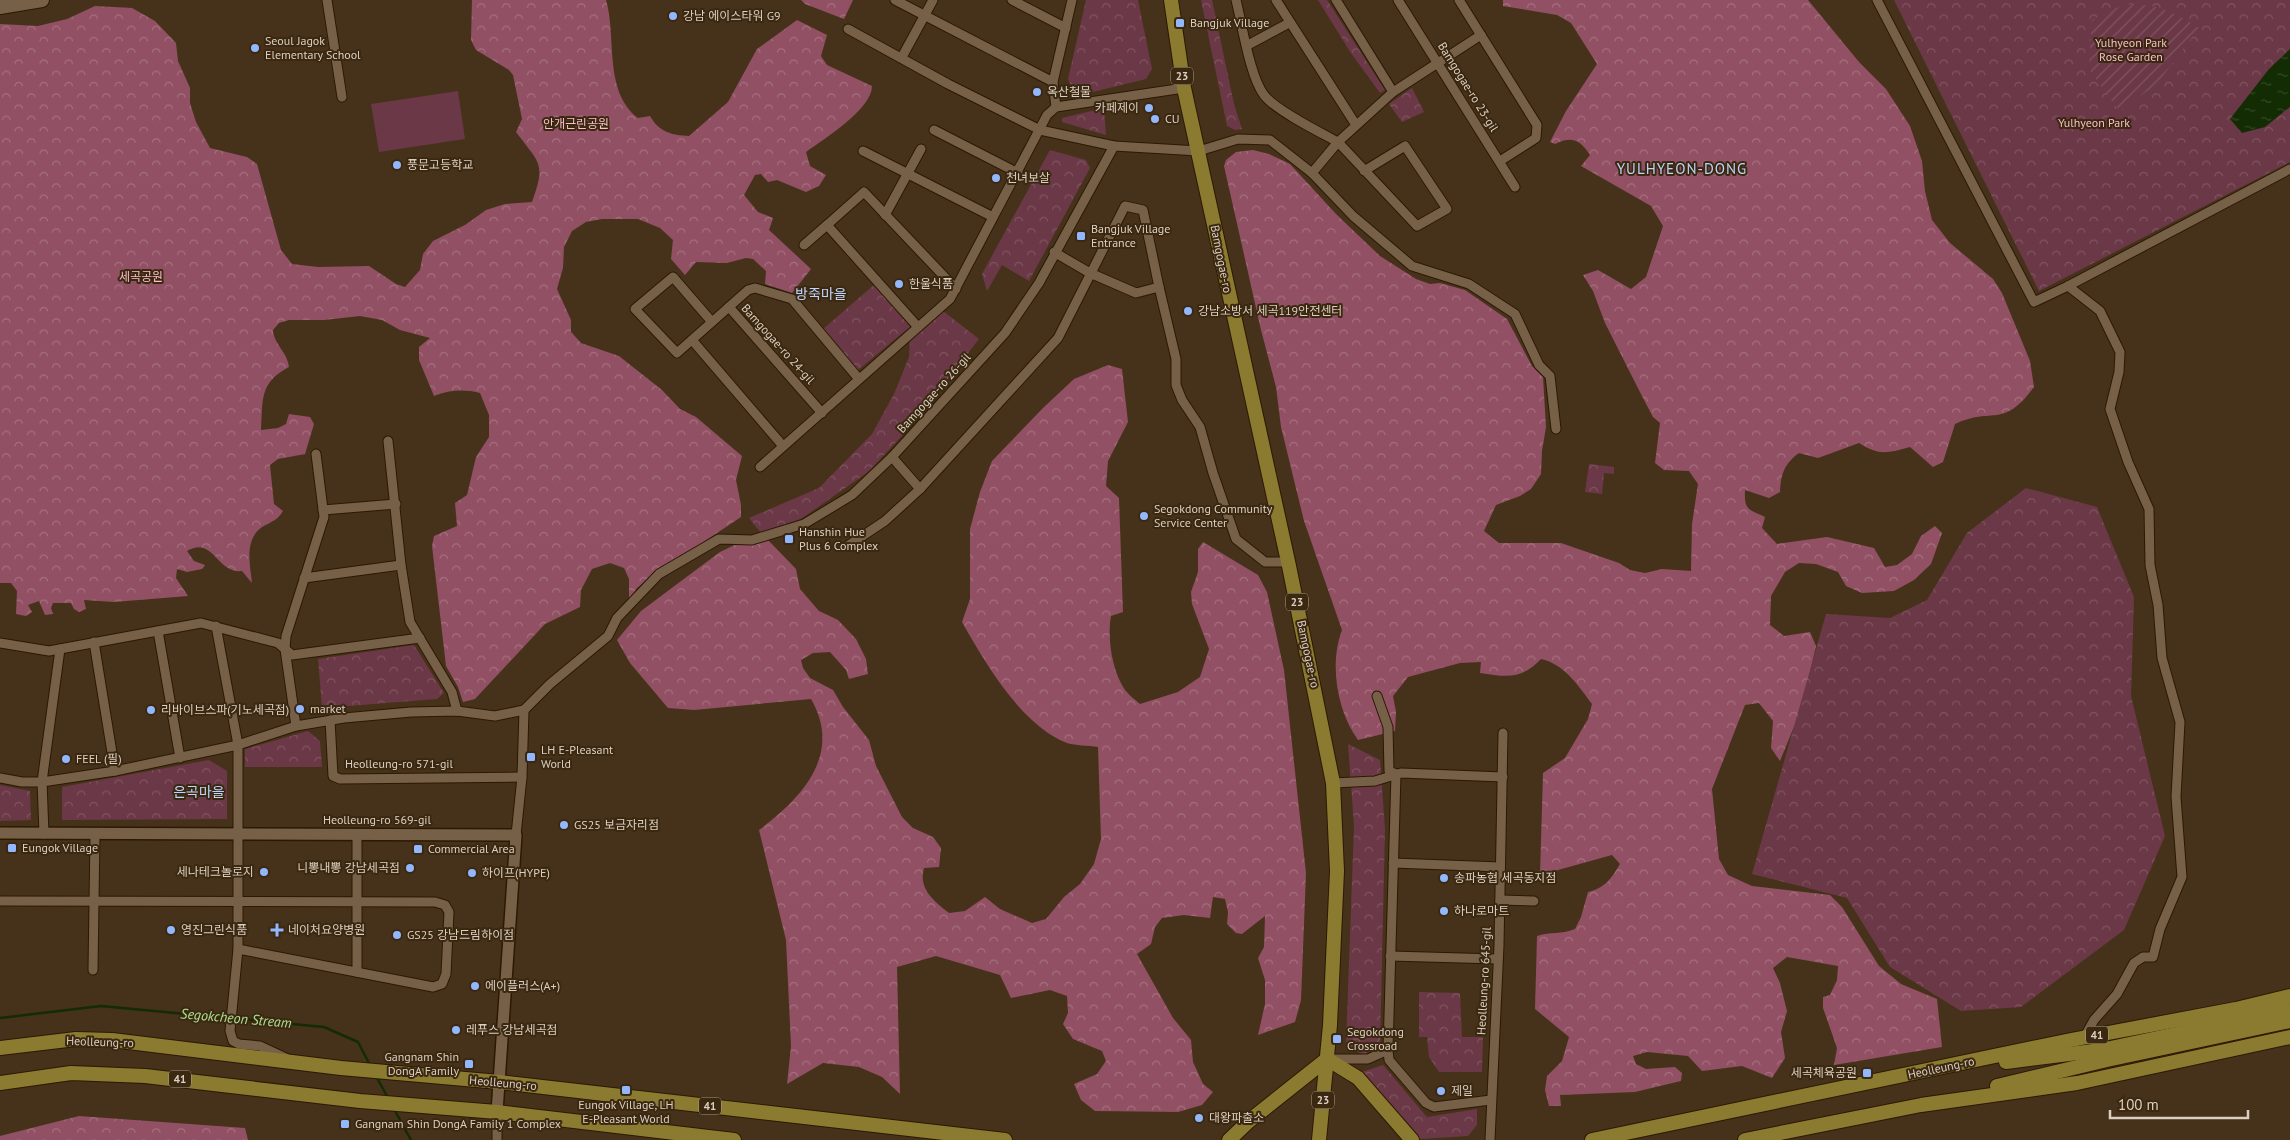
<svg xmlns="http://www.w3.org/2000/svg" width="2290" height="1140" font-family="'PT Sans','Noto Sans KR',sans-serif">
	<style>
		.grass { fill: #6b3847 }
		.forest { fill: url(#forest-crowns) }
		.park { fill: url(#park-crowns) }
		.garden { fill: url(#garden-furrows) }
		.water { fill: url(#water-ripples) }
		.lines { fill: none; stroke-linecap: round; stroke-linejoin: round }
		.stream { stroke: #132c04; stroke-width: 2.5 }
		.minor-casing { stroke: #2c1902; stroke-width: 11 }
		.tertiary-casing { stroke: #2c1902; stroke-width: 14 }
		.secondary-casing { stroke: #2c1902; stroke-width: 16 }
		.primary-casing { stroke: #2c1902; stroke-width: 16 }
		.minor { stroke: #776048; stroke-width: 9 }
		.tertiary { stroke: #776048; stroke-width: 11 }
		.secondary { stroke: #776048; stroke-width: 14 }
		.primary { stroke: #8b7b30; stroke-width: 14 }
		.poi-dot { fill: #92b7fd; stroke: #3b2810; stroke-width: 2 }
		.labels { text-anchor: middle; stroke-width: 4; stroke-linejoin: round; paint-order: stroke }
		.shield { fill: #3b2810; stroke: #ac9d8d; stroke-width: 1 }
		.shield-label { font-size: 11px; font-weight: bold; fill: #dccfc2 }
		.poi-label { font-size: 12px; fill: #dccfc2; stroke: #3b2810; text-anchor: start }
		.park-label { font-size: 12px; fill: #fabecd; stroke: #3b2810 }
		.street-label { font-size: 12px; fill: #dccfc2; stroke: #3b2810 }
		.neighbourhood-label { font-size: 14px; fill: #bed4fc; stroke: #3b2810 }
		.water-label { font-size: 14px; font-style: italic; fill: #ace294; stroke: #3b2810 }
		.quarter-label { font-size: 15px; letter-spacing: 1px; fill: #bed4fc; stroke: #3b2810 }
	</style>
	<defs>
		<pattern id="forest-crowns" width="20" height="18" patternUnits="userSpaceOnUse" patternTransform="scale(1.25)"><rect width="20" height="18" fill="#915063"/><path d="M2 6a3 3 0 1 1 6 0M12 15a3 3 0 1 1 6 0" fill="none" stroke="#a5707f"/></pattern>
		<pattern id="park-crowns" width="20" height="18" patternUnits="userSpaceOnUse" patternTransform="scale(1.25)"><rect width="20" height="18" fill="#6b3847"/><path d="M2 6a3 3 0 1 1 6 0M12 15a3 3 0 1 1 6 0" fill="none" stroke="#805460"/></pattern>
		<pattern id="garden-furrows" width="10" height="10" patternUnits="userSpaceOnUse" patternTransform="scale(1.25)"><rect width="10" height="10" fill="#6b3847"/><path d="M-1 1l2-2M0 10L10 0M9 11l2-2" fill="none" stroke="#805460"/></pattern>
		<pattern id="water-ripples" width="26" height="14" patternUnits="userSpaceOnUse" patternTransform="scale(1.25)"><rect width="26" height="14" fill="#132c04"/><path d="M2 4q2-2 4 0t4 0M15 11q2-2 4 0t4 0" fill="none" stroke="#354a27"/></pattern>
	</defs>
	<rect width="100%" height="100%" fill="#46321a"/>
	<path class="grass" d="M458,91L465,139L379,152L371,104Z"/>
	<g class="forest">
		<path d="M472,0H606C617,37 603,91 638,118L650,116C659,132 671,135 689,136L728,102L757,49L797,20L827,35L821,56L827,65L872,86C872,109 824,139 806,152L810,166L826,175L819,186L806,192L777,180L768,182L761,174L755,175L744,195L758,212L773,218L769,230L811,269L792,293L765,284L766,271L753,259L746,258L727,263L696,262L685,275L671,259L673,240L660,228L638,219H602L586,222L572,231L564,247L563,268L557,289L571,320V332L581,343L619,356L662,390L680,409L696,417L742,456L736,480L741,505V517L648,579L637,588L629,599V579L624,568L610,563L592,569L581,590L580,607L545,624L475,699L463,702L458,687L446,666L432,546L434,536L457,526L455,503L467,495L476,457L489,437V415L480,393C463,389 450,390 434,396L419,360V347L430,338L400,330L382,320L360,316L324,320H289L279,323L273,330C274,345 287,351 289,367C259,383 263,399 261,430L278,428L286,424L289,414L310,417L314,424L305,454L278,459L270,465L274,504L283,511C278,520 271,522 262,527C244,540 250,564 252,583L242,571C217,574 213,535 187,551L194,561L205,565L202,569L187,572L177,569L176,578L188,596L114,602L84,600L86,609L79,612L74,609L71,603H53L51,608L53,614L45,615L39,601L28,605L32,612L26,616L16,614L17,591L11,583H0V24L38,26L67,19L95,6L132,8L155,21L176,43L178,61L190,88V103L196,122L210,148L247,157L257,164L281,250L292,264L318,267L369,266L396,284L405,287L420,270L423,254L433,241L465,225L486,210L505,204L532,202C546,163 540,164 516,132L522,119L513,75L509,70L476,50L471,40Z"/>
		<path d="M801,0H853L844,19L805,4Z"/>
		<path d="M1503,0H1808L1859,62L1886,89L1910,126L1922,161L1925,191L1932,220L1950,243L1993,279L2002,293L2030,361L2034,387C2002,430 1994,406 1955,424L1943,462L1933,467L1910,447C1888,453 1879,456 1859,443L1818,458L1799,453C1784,464 1781,474 1780,492L1769,498L1745,490C1744,510 1748,509 1765,517L1762,528L1777,544L1827,537L1874,548L1885,567L1897,565L1912,554L1921,536L1935,526L1942,533L1931,564L1914,580L1894,591L1862,593L1846,586L1838,572L1816,564L1799,563L1785,572L1771,596L1770,625L1784,636L1810,632L1816,646L1802,707L1780,761L1771,748L1773,721L1759,703L1745,705L1712,789L1719,859L1728,875L1752,886L1830,895L1842,907L1879,966L1901,984L1937,999L1942,1047L1834,1065L1837,1048L1823,1008V997L1830,995L1837,980L1838,966L1787,957L1773,968L1780,983L1787,1011L1781,1032L1785,1058L1772,1078L1742,1066L1702,1071L1688,1056L1647,1052L1633,1056L1636,1064L1646,1069L1675,1067L1682,1073L1681,1081L1635,1092L1560,1095L1561,1106H1549L1545,1090L1547,1076L1562,1061L1569,1037L1535,1009L1537,936C1552,931 1560,935 1575,929L1581,917L1588,892C1605,888 1611,879 1620,864L1612,855L1540,875L1543,773L1565,758L1588,719L1592,704C1578,685 1564,664 1541,659C1521,680 1507,677 1480,673L1481,662L1460,663L1408,677L1393,696L1396,712L1395,731L1358,740C1337,711 1329,664 1342,630L1304,521L1281,427L1276,387L1261,330L1224,166L1226,160L1236,152L1253,150L1269,154L1290,164L1336,214L1380,256L1416,279L1430,284L1440,283L1465,290L1507,319L1532,366L1543,377L1546,427L1542,451L1541,474L1531,489L1520,496L1496,505L1484,531L1499,543H1561L1619,563L1630,570L1645,573L1662,569L1691,571L1692,524L1698,484L1689,471L1664,470L1655,463L1660,423L1653,417L1643,398L1605,323L1593,291L1583,275L1598,270L1631,289L1646,277L1663,226L1651,206L1581,166L1590,155C1580,139 1571,136 1555,144L1550,142L1566,111L1597,64L1571,23L1557,15L1503,6Z"/>
		<path d="M1108,365L1122,369L1128,422L1108,461L1106,486L1119,498L1123,612L1111,616C1107,638 1112,671 1125,690C1129,695 1135,700 1140,704L1178,692L1200,677L1209,649L1192,604L1191,592L1198,572V549L1203,542L1258,575L1267,592L1284,670L1306,873L1301,1000L1295,1022L1258,1035L1265,1004V980L1258,958L1264,947L1265,916L1242,934L1236,933L1227,924L1228,912L1225,899L1213,897L1210,918L1184,915L1162,918L1155,927L1151,944L1137,954L1173,1018L1191,1040L1193,1062L1203,1084L1213,1092L1202,1105L1178,1112L1095,1111L1081,1100L1074,1084L1097,1074L1106,1061L1102,1051L1073,1039L1063,1024L1068,1013L1067,996L1050,990L1011,998L1000,975L936,956L897,967L900,1094L882,1077L859,1067L823,1063L787,1084L791,1046L786,940L759,830C802,798 843,754 811,699L694,710L668,708L630,663L617,640L641,611L720,552L747,539H767L796,569L800,589L819,611L838,620L856,639L866,659L868,674L849,679L846,670L830,652L813,653L801,660L803,668L810,678L833,690L843,707L869,740L876,766L902,817L913,828L933,837L941,848L939,867L924,868C918,889 934,901 949,913L965,911L985,897L1000,909L1032,923L1046,919L1064,897L1080,884L1094,864L1101,839L1098,747C1088,745 1076,746 1067,743C1021,725 986,664 962,622L970,599V529L980,492L992,461L1043,408L1074,379Z"/>
		<path d="M79,1116L245,1128L248,1140H0V1136Z"/>
	</g>
	<g class="park">
		<path d="M1086,0H1138L1152,69L1146,79L1076,96L1068,79Z"/>
		<path d="M1201,0H1212L1234,104L1242,129L1235,130L1227,126Z"/>
		<path d="M1318,0H1327L1385,90L1380,93L1351,53Z"/>
		<path d="M1894,0H2290V162L2039,291Z"/>
		<path d="M1412,88L1424,112L1402,122L1389,104Z"/>
		<path d="M1104,108L1106,135L1062,122V118Z"/>
		<path d="M1050,150L1086,160L1090,168L1029,281L1002,265L987,291L982,274Z"/>
		<path d="M875,284L911,326L858,370L823,329Z"/>
		<path d="M943,311L979,339L913,424L868,472L801,519L761,533L749,518L819,488L872,434L894,394L909,357L910,340Z"/>
		<path d="M1589,464L1614,467V474L1604,473L1602,494L1585,492Z"/>
		<path d="M2026,488L2097,507L2134,597L2131,696L2165,836L2124,930L2021,1007L1961,1011L1890,967L1847,898L1752,874L1826,614L1890,618L1927,600L1967,533Z"/>
		<path d="M414,645L444,693L437,699L322,708L318,659Z"/>
		<path d="M308,731L320,741L322,767H245V749Z"/>
		<path d="M1348,744L1380,760L1385,829L1380,1046L1363,1055L1346,1045L1354,826Z"/>
		<path d="M209,760L227,771V819L62,820V787Z"/>
		<path d="M0,785L30,791L31,820L0,821Z"/>
		<path d="M1419,992L1460,993L1462,1037H1483L1482,1072H1439L1429,1057L1427,1037H1419Z"/>
		<path d="M1383,1065L1427,1117L1477,1109V1125L1468,1136L1419,1139L1359,1073Z"/>
	</g>
	<path class="garden" d="M2131,4C2160,5 2175,13 2199,28L2156,85L2119,111L2091,72L2089,62L2092,20L2112,9Z"/>
	<path class="water" d="M2290,49V107L2265,127L2242,133L2230,119L2269,69Z"/>
	<g class="lines">
		<g class="stream">
			<path d="M0,1018L101,1006L324,1027L358,1042L371,1067"/>
			<path d="M376,1076L388,1098"/>
			<path d="M394,1109L411,1140"/>
		</g>
		<defs>
			<g id="minor">
				<path d="M327,0L342,97"/>
				<path d="M895,0L1053,82"/>
				<path d="M1012,0L1066,28"/>
				<path d="M1236,0C1242,24 1250,77 1264,95C1275,110 1321,133 1338,142L1393,92L1481,35"/>
				<path d="M1276,0L1356,125"/>
				<path d="M1336,0L1393,92"/>
				<path d="M1398,0L1515,187"/>
				<path d="M1459,0L1537,125L1536,138L1500,161"/>
				<path d="M1877,0L2034,302L2068,286L2290,169"/>
				<path d="M848,29L948,84L1040,130L1114,146"/>
				<path d="M1248,45L1289,23"/>
				<path d="M902,57L933,0"/>
				<path d="M1056,107L1053,82L1072,0"/>
				<path d="M934,130L1018,173"/>
				<path d="M863,151L993,217"/>
				<path d="M1312,173L1338,142L1417,226L1447,209L1405,146L1364,171"/>
				<path d="M885,215L921,149"/>
				<path d="M827,225L864,192L956,289"/>
				<path d="M804,245L827,225L918,327"/>
				<path d="M2068,286L2100,311L2120,352L2119,372L2110,409L2128,462L2149,509L2150,565L2158,605L2162,658L2180,722L2176,797L2182,877L2160,929L2153,957H2143L2134,963L2117,994L2094,1020L2084,1038"/>
				<path d="M1159,287L1176,359V385L1182,400L1200,427L1213,473L1236,539L1265,562H1289"/>
				<path d="M729,307L822,413"/>
				<path d="M712,322L677,353L635,309L673,277L712,322L748,290L755,288L792,299L859,379"/>
				<path d="M692,340L783,446"/>
				<path d="M388,441L401,565L410,622L452,692L457,711"/>
				<path d="M892,457L920,489"/>
				<path d="M760,467L950,299L1047,115L1056,107L1184,88"/>
				<path d="M323,510L396,504"/>
				<path d="M849,545L885,521L920,489L1058,338L1125,206L1143,210L1159,287L1136,293L1090,273L1054,252"/>
				<path d="M304,578L401,565"/>
				<path d="M216,626L238,745V949L230,1031L233,1041L239,1044L260,1046L286,1058"/>
				<path d="M158,631L180,758"/>
				<path d="M94,642L115,771"/>
				<path d="M0,643L49,651L201,623L278,643L292,655L420,638"/>
				<path d="M1377,696L1388,727L1389,771L1396,774"/>
				<path d="M524,710L550,684L608,636L617,618L659,574L719,539L752,540L804,524L852,495L892,457L1005,333L1039,283L1114,146L1199,151L1238,139L1270,140L1312,173L1353,216L1412,266L1469,284L1515,314L1539,365L1550,376L1556,429"/>
				<path d="M330,720L333,776L340,779L522,777"/>
				<path d="M296,726L285,649L286,636L324,517L316,454"/>
				<path d="M0,778L22,782H42L115,771L238,745L296,726L344,718L411,712L457,711L495,716L524,710L522,777L516,835"/>
				<path d="M1333,783L1375,781L1401,773L1503,777"/>
				<path d="M44,834L42,782L60,649"/>
				<path d="M357,834V972"/>
				<path d="M1393,863L1500,867"/>
				<path d="M1500,900L1534,901"/>
				<path d="M0,901L435,902L445,905L449,912L446,974L442,984L433,987L238,949"/>
				<path d="M1390,956L1498,959"/>
				<path d="M93,970L95,834"/>
				<path d="M1388,1050L1396,774"/>
				<path d="M1328,1059H1368L1388,1050L1389,1060L1426,1103L1434,1107L1491,1100"/>
				<path d="M497,1140V1112"/>
				<path d="M1490,1140L1499,945L1503,733"/>
			</g>
			<path id="tertiary" d="M0,833L516,835L497,1112"/>
			<path id="secondary" d="M0,7L42,0"/>
			<g id="primary">
				<path d="M1171,0L1184,88L1289,566L1333,783L1337,871L1330,1025L1319,1140"/>
				<path d="M0,1048L76,1039L112,1040L341,1068L499,1082L1005,1140"/>
				<path d="M1327,1059L1358,1078L1412,1140"/>
				<path d="M2006,1062L2101,1050L2290,1010"/>
				<path d="M0,1083L71,1073L145,1076L360,1101L497,1112L734,1140"/>
				<path d="M1997,1086L2107,1060L2290,1021"/>
				<path d="M1229,1140L1249,1121L1327,1059"/>
				<path d="M1592,1140L2071,1040L2236,1009L2290,996"/>
				<path d="M1745,1140L1921,1105L2077,1083L2290,1037"/>
			</g>
		</defs>
		<use href="#minor" class="minor-casing"/>
		<use href="#tertiary" class="tertiary-casing"/>
		<use href="#secondary" class="secondary-casing"/>
		<use href="#primary" class="primary-casing"/>
		<use href="#minor" class="minor"/>
		<use href="#tertiary" class="tertiary"/>
		<use href="#secondary" class="secondary"/>
		<use href="#primary" class="primary"/>
	</g>
	<g class="poi-dot">
		<circle cx="673" cy="16" r="5"/>
		<rect x="1175" y="18" width="10" height="10" rx="2.5"/>
		<circle cx="255" cy="48" r="5"/>
		<circle cx="1037" cy="92" r="5"/>
		<circle cx="1149" cy="108" r="5"/>
		<circle cx="1155" cy="119" r="5"/>
		<circle cx="397" cy="165" r="5"/>
		<circle cx="996" cy="178" r="5"/>
		<rect x="1076" y="231" width="10" height="10" rx="2.5"/>
		<circle cx="899" cy="284" r="5"/>
		<circle cx="1188" cy="311" r="5"/>
		<circle cx="1144" cy="516" r="5"/>
		<rect x="784" y="534" width="10" height="10" rx="2.5"/>
		<circle cx="300" cy="709" r="5"/>
		<circle cx="151" cy="710" r="5"/>
		<rect x="526" y="752" width="10" height="10" rx="2.5"/>
		<circle cx="66" cy="759" r="5"/>
		<circle cx="564" cy="825" r="5"/>
		<rect x="7" y="843" width="10" height="10" rx="2.5"/>
		<rect x="413" y="844" width="10" height="10" rx="2.5"/>
		<circle cx="410" cy="868" r="5"/>
		<circle cx="264" cy="872" r="5"/>
		<circle cx="472" cy="873" r="5"/>
		<circle cx="1444" cy="878" r="5"/>
		<circle cx="1444" cy="911" r="5"/>
		<circle cx="171" cy="930" r="5"/>
		<path d="M274.5 922.5h5v5h5v5h-5v5h-5v-5h-5v-5h5z"/>
		<circle cx="397" cy="935" r="5"/>
		<circle cx="475" cy="986" r="5"/>
		<circle cx="456" cy="1030" r="5"/>
		<rect x="1332" y="1034" width="10" height="10" rx="2.5"/>
		<rect x="464" y="1059" width="10" height="10" rx="2.5"/>
		<rect x="1862" y="1068" width="10" height="10" rx="2.5"/>
		<rect x="621" y="1085" width="10" height="10" rx="2.5"/>
		<circle cx="1441" cy="1091" r="5"/>
		<circle cx="1199" cy="1118" r="5"/>
		<rect x="340" y="1119" width="10" height="10" rx="2.5"/>
	</g>
	<g class="labels">
		<g class="shield">
			<rect x="1171" y="67.5" width="22" height="17" rx="4"/>
			<rect x="1286" y="593.5" width="22" height="17" rx="4"/>
			<rect x="2086" y="1026.5" width="22" height="17" rx="4"/>
			<rect x="169" y="1070.5" width="22" height="17" rx="4"/>
			<rect x="1312" y="1091.5" width="22" height="17" rx="4"/>
			<rect x="699" y="1097.5" width="22" height="17" rx="4"/>
		</g>
		<g class="shield-label">
			<text x="1182" y="80">23</text>
			<text x="1297" y="606">23</text>
			<text x="2097" y="1039">41</text>
			<text x="180" y="1083">41</text>
			<text x="1323" y="1104">23</text>
			<text x="710" y="1110">41</text>
		</g>
		<g class="poi-label">
			<text x="683" y="20">강남 에이스타워 G9</text>
			<text x="1190" y="27">Bangjuk Village</text>
			<text x="265" y="45">Seoul Jagok<tspan x="265" dy="14">Elementary School</tspan></text>
			<text x="1047" y="96">옥산철물</text>
			<text x="1139" y="112" text-anchor="end">카페제이</text>
			<text x="1165" y="123">CU</text>
			<text x="407" y="169">풍문고등학교</text>
			<text x="1006" y="182">천녀보살</text>
			<text x="1091" y="233">Bangjuk Village<tspan x="1091" dy="14">Entrance</tspan></text>
			<text x="909" y="288">한울식품</text>
			<text x="1198" y="315">강남소방서 세곡119안전센터</text>
			<text x="1154" y="513">Segokdong Community<tspan x="1154" dy="14">Service Center</tspan></text>
			<text x="799" y="536">Hanshin Hue<tspan x="799" dy="14">Plus 6 Complex</tspan></text>
			<text x="310" y="713">market</text>
			<text x="161" y="714">리바이브스파(기노세곡점)</text>
			<text x="541" y="754">LH E-Pleasant<tspan x="541" dy="14">World</tspan></text>
			<text x="76" y="763">FEEL (필)</text>
			<text x="574" y="829">GS25 보금자리점</text>
			<text x="22" y="852">Eungok Village</text>
			<text x="428" y="853">Commercial Area</text>
			<text x="400" y="872" text-anchor="end">니뽕내뽕 강남세곡점</text>
			<text x="254" y="876" text-anchor="end">세나테크놀로지</text>
			<text x="482" y="877">하이프(HYPE)</text>
			<text x="1454" y="882">송파농협 세곡동지점</text>
			<text x="1454" y="915">하나로마트</text>
			<text x="181" y="934">영진그린식품</text>
			<text x="288" y="934">네이처요양병원</text>
			<text x="407" y="939">GS25 강남드림하이점</text>
			<text x="485" y="990">에이플러스(A+)</text>
			<text x="466" y="1034">레푸스 강남세곡점</text>
			<text x="1347" y="1036">Segokdong<tspan x="1347" dy="14">Crossroad</tspan></text>
			<text x="459" y="1061" text-anchor="end">Gangnam Shin<tspan x="459" dy="14">DongA Family</tspan></text>
			<text x="1857" y="1077" text-anchor="end">세곡체육공원</text>
			<text x="1451" y="1095">제일</text>
			<text x="626" y="1109" text-anchor="middle">Eungok Village, LH<tspan x="626" dy="14">E-Pleasant World</tspan></text>
			<text x="1209" y="1122">대왕파출소</text>
			<text x="355" y="1128">Gangnam Shin DongA Family 1 Complex</text>
		</g>
		<g class="park-label">
			<text x="2131" y="47">Yulhyeon Park<tspan x="2131" dy="14">Rose Garden</tspan></text>
			<text x="2094" y="127">Yulhyeon Park</text>
			<text x="576" y="128">안개근린공원</text>
			<text x="141" y="281">세곡공원</text>
		</g>
		<g class="street-label">
			<text transform="translate(1468 87) rotate(58)" y="4">Bamgogae-ro 23-gil</text>
			<text transform="translate(1221 259) rotate(79)" y="4">Bamgogae-ro</text>
			<text transform="translate(778 344) rotate(48)" y="4">Bamgogae-ro 24-gil</text>
			<text transform="translate(934 393) rotate(-48)" y="4">Bamgogae-ro 26-gil</text>
			<text transform="translate(1308 654) rotate(78)" y="4">Bamgogae-ro</text>
			<text x="399" y="768">Heolleung-ro 571-gil</text>
			<text x="377" y="824">Heolleung-ro 569-gil</text>
			<text transform="translate(1484 981) rotate(-87)" y="4">Heolleung-ro 645-gil</text>
			<text transform="translate(100 1042) rotate(2)" y="4">Heolleung-ro</text>
			<text transform="translate(1941 1068) rotate(-12)" y="4">Heolleung-ro</text>
			<text transform="translate(503 1083) rotate(5)" y="4">Heolleung-ro</text>
		</g>
		<g class="neighbourhood-label">
			<text x="821" y="299">방죽마을</text>
			<text x="199" y="797">은곡마을</text>
		</g>
		<g class="water-label">
			<text transform="translate(236 1018) rotate(5)" y="5">Segokcheon Stream</text>
		</g>
		<g class="quarter-label">
			<text x="1682" y="174">YULHYEON-DONG</text>
		</g>
	</g>
	<path d="M2110 1110v8h138v-8" fill="none" stroke="#dccfc2" stroke-width="2.5"/>
	<text x="2118" y="1110" font-size="15" fill="#dccfc2" stroke="#3b2810" stroke-width="4" paint-order="stroke">100 m</text>
</svg>
